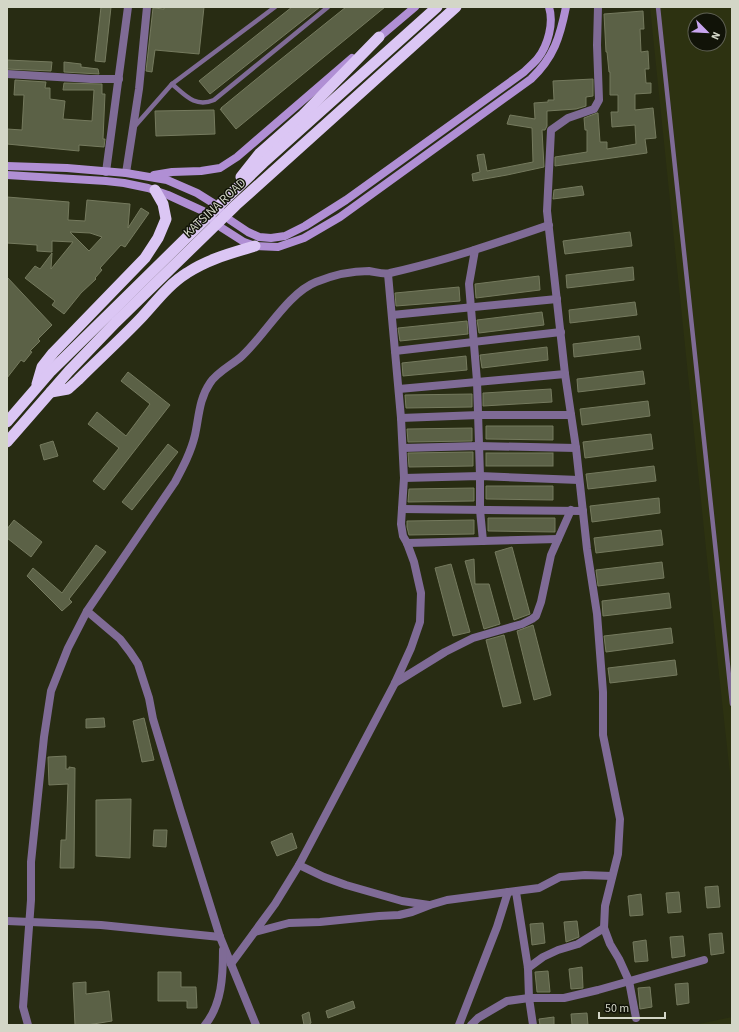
<svg xmlns="http://www.w3.org/2000/svg" width="739" height="1032" font-family="'Source Sans 3',sans-serif">
	<style>
		.built { fill: #2d3211; fill-rule: evenodd }
		.building { fill: #5b6146; stroke: #757a5e; fill-rule: evenodd }
		.lines { fill: none; stroke-linecap: round; stroke-linejoin: round }
		.service { stroke: #7f6b96; stroke-width: 4.5 }
		.minor { stroke: #7f6b96; stroke-width: 8 }
		.secondary { stroke: #b08fd4; stroke-width: 8 }
		.trunk { stroke: #dbc6f4; stroke-width: 11 }
		.labels { text-anchor: middle; stroke-width: 3; stroke-linejoin: round; paint-order: stroke }
		.street-label { font-size: 13px; fill: #d3d6c7; stroke: #111308 }
	</style>
	<rect width="100%" height="100%" fill="#282c13"/>
	<g class="built">
		<path d="M650,7H732V792L718,665ZM695,20H719V44H695Z"/>
		<path d="M732,1017V1025H694Z"/>
	</g>
	<g class="building">
		<path d="M101,7H111L105,62L95,61Z"/>
		<path d="M164,7H204L199,54L155,50L152,72L146,71L153,8L164,9Z"/>
		<path d="M292,7H320L210,94L199,81Z"/>
		<path d="M346,7H385L236,129L220,109H222L221,108L265,72Z"/>
		<path d="M643,11L644,29H640L641,52L648,51L649,69H645L646,83H651V93L635,94V110L653,108L656,138L645,139L647,153L555,166V157L587,152V130H585L584,118L597,113H598L600,142H607V149L636,144L635,125L612,127L611,112H618V95H610V72H609L607,52H606L604,14Z"/>
		<path d="M7,60L52,62L51,71L7,69Z"/>
		<path d="M64,62L81,64V67L98,69L99,74L64,72Z"/>
		<path d="M593,79V96L586,97V106L576,109L547,111V126L545,130H542L544,167L507,175L473,181L472,174L480,172L477,155L484,154L487,171L533,162L532,128L507,124L510,115L535,119L534,103L548,102V100H554L553,81Z"/>
		<path d="M15,80L46,82L45,88H50V99L65,101L63,119L92,121L94,90H63L64,83L102,84V94H105L103,139H105L104,147L79,145V151L7,144V129L22,130L24,95H14Z"/>
		<path d="M214,110L215,134L156,136L155,111Z"/>
		<path d="M582,186L584,195L553,199L554,190Z"/>
		<path d="M7,197L69,202L68,220L85,221L87,200L130,204L128,228L141,208L149,213L125,247L121,245L100,268L102,270L95,278L96,279L81,293L64,314L52,305L55,301L25,278L35,266L40,269L52,253L51,269L73,242L52,241V252L37,251V245L7,243ZM70,232L90,233L102,237L89,251Z"/>
		<path d="M630,232L632,246L565,254L563,241Z"/>
		<path d="M633,267L634,280L567,288L566,275Z"/>
		<path d="M539,276L540,290L476,298L475,284Z"/>
		<path d="M7,277L52,325L38,339L40,341L30,351L32,352L24,362L21,360L7,378Z"/>
		<path d="M459,287L460,301L396,306L395,293Z"/>
		<path d="M635,302L637,315L570,323L569,310Z"/>
		<path d="M542,312L544,325L479,333L477,320Z"/>
		<path d="M467,321L468,334L400,341L398,328Z"/>
		<path d="M639,336L641,349L574,357L573,344Z"/>
		<path d="M547,347L548,360L482,368L480,355Z"/>
		<path d="M466,356L467,370L403,376L402,363Z"/>
		<path d="M643,371L645,384L578,392L577,379Z"/>
		<path d="M128,372L170,405L104,490L93,481L119,448L88,424L97,412L126,436L150,404L121,381Z"/>
		<path d="M551,389L552,402L483,406V393H484Z"/>
		<path d="M472,394V407L406,408L405,395Z"/>
		<path d="M648,401L650,416L582,425L580,409Z"/>
		<path d="M486,426H553V440L486,439Z"/>
		<path d="M472,428V441L408,442L407,429Z"/>
		<path d="M651,434L653,449L585,458L583,442Z"/>
		<path d="M53,441L58,456L44,460L40,445Z"/>
		<path d="M168,444L178,452L132,510L122,502Z"/>
		<path d="M473,452V466L409,467L408,453Z"/>
		<rect x="486" y="453" width="67" height="13"/>
		<path d="M654,466L656,481L588,489L586,474Z"/>
		<path d="M486,486H553V500L486,499Z"/>
		<path d="M474,488V501L408,502L409,489Z"/>
		<path d="M659,498L660,513L592,522L590,506Z"/>
		<path d="M488,518H555V532L488,531Z"/>
		<path d="M14,520L42,542L31,557L7,538V529Z"/>
		<path d="M474,520V534L409,535L407,527V521Z"/>
		<path d="M661,530L663,545L596,553L594,538Z"/>
		<path d="M96,545L106,552L69,599L72,602L62,611L27,576L33,568L62,593Z"/>
		<path d="M512,547L530,614L514,620L495,552Z"/>
		<path d="M474,559L475,584H489L500,624L484,629L465,561Z"/>
		<path d="M662,562L664,578L598,586L596,570Z"/>
		<path d="M451,564L470,632L453,636L435,568Z"/>
		<path d="M669,593L671,608L603,616L602,601Z"/>
		<path d="M533,625L551,695L534,700L517,631Z"/>
		<path d="M671,628L673,643L606,652L604,636Z"/>
		<path d="M504,635L521,703L503,707L486,640Z"/>
		<path d="M675,660L677,675L610,683L608,668Z"/>
		<path d="M104,718L105,727L86,728V719Z"/>
		<path d="M144,718L154,760L142,762L133,721Z"/>
		<path d="M66,756V769H69V767L75,768L74,868H60L61,840H66L68,784L49,785L48,757Z"/>
		<path d="M131,799L130,858L96,856V800Z"/>
		<path d="M154,830H167L166,847L153,846Z"/>
		<path d="M292,833L297,848L277,856L271,842Z"/>
		<path d="M718,886L720,907L707,908L705,887Z"/>
		<path d="M679,892L681,912L668,913L666,893Z"/>
		<path d="M641,894L643,915L630,916L628,896Z"/>
		<path d="M577,921L579,937L566,942L564,922Z"/>
		<path d="M543,923L545,943L532,945L530,924Z"/>
		<path d="M722,933L724,953L711,955L709,934Z"/>
		<path d="M683,936L685,956L672,958L670,937Z"/>
		<path d="M646,940L648,961L635,962L633,942Z"/>
		<path d="M582,967L583,988L571,989L569,969Z"/>
		<path d="M548,971L550,992H537L535,972Z"/>
		<path d="M158,972H181V987H196L197,1008H187V1001H158Z"/>
		<path d="M86,982V994L109,991L112,1021L87,1025H75L73,983Z"/>
		<path d="M688,983L689,1003L677,1005L675,984Z"/>
		<path d="M650,987L652,1007L640,1009L638,988Z"/>
		<path d="M353,1001L355,1008L328,1018L326,1011Z"/>
		<path d="M309,1012L311,1023L308,1025H304L302,1015Z"/>
		<path d="M587,1013L588,1025H572L571,1014Z"/>
		<path d="M554,1017V1025H540L539,1019Z"/>
	</g>
	<g class="lines">
		<g class="service">
			<path d="M658,7L732,704"/>
			<path d="M172,84C185,95 195,108 214,100L328,7"/>
			<path d="M135,126L172,84L275,7"/>
		</g>
		<g class="minor">
			<path d="M598,7L597,45L599,100L594,109L568,118L551,130L547,211L565,374L576,448L587,549L597,614L603,692V735L620,819L618,854L605,906L604,928L610,944L619,959L629,981L636,1018"/>
			<path d="M7,74L91,79H119"/>
			<path d="M106,172L128,7"/>
			<path d="M126,173L139,89L147,7"/>
			<path d="M475,250L469,284L477,381L480,476V510L483,541"/>
			<path d="M392,315L557,299"/>
			<path d="M395,351L561,332"/>
			<path d="M399,389L565,374"/>
			<path d="M401,418L479,415H571"/>
			<path d="M403,448L479,446L576,448"/>
			<path d="M404,478L480,476L579,480"/>
			<path d="M402,509L583,511"/>
			<path d="M407,543L558,539"/>
			<path d="M87,611L120,639L130,652L138,664L149,698L153,719L180,809L220,937L256,1025"/>
			<path d="M395,683L445,652L473,638L522,624L532,619L536,616L541,602L551,555L571,510"/>
			<path d="M299,865L324,877L346,885L402,901L429,905"/>
			<path d="M516,892L528,968L529,998L533,1025"/>
			<path d="M7,921L101,925L220,937"/>
			<path d="M255,932L289,923L320,922L379,916L399,915L412,912L430,905L447,900L539,888L560,877L585,875L612,876"/>
			<path d="M231,964L275,904L299,865L395,683L411,648L420,622L421,593L414,562L407,543L403,536L401,524L404,478L401,418L388,274"/>
			<path d="M528,968L543,957L558,950L578,944L604,928"/>
			<path d="M28,1025L23,1007L31,900V862L44,737L51,691L68,648L87,611L175,482C183,467 191,452 195,435C199,417 199,399 210,383C217,372 232,365 242,356C265,335 288,293 316,282C333,275 352,271 369,271C376,272 384,275 390,273C444,261 497,243 549,225"/>
			<path d="M205,1025C222,1004 223,976 223,950"/>
			<path d="M459,1025L497,927L508,892"/>
			<path d="M471,1025L478,1018L507,1001L529,998H564L598,990L704,960"/>
		</g>
		<g class="secondary">
			<path d="M376,40L415,7"/>
			<path d="M7,166L67,168L126,173L167,180L197,193L213,203L230,220L248,232L259,237L271,238L285,236L305,226L346,200L524,72C529,67 534,63 538,58C548,45 554,23 549,7"/>
			<path d="M7,175L106,181L124,183L148,188L168,195L203,211L222,228L244,242L255,246L278,247L304,238L340,217L531,79C554,57 560,37 566,7"/>
			<path d="M154,175L172,172L201,171L220,168L237,157L352,58"/>
		</g>
		<g class="trunk">
			<path d="M241,177L260,153L303,115L379,37"/>
			<path d="M37,384L42,367L53,353L145,258L158,238L166,219L163,204L155,190"/>
			<path d="M51,392L68,389L78,380C99,359 121,339 141,318C155,303 169,284 187,273C208,259 232,253 255,246"/>
			<path d="M7,422L51,371L234,191L263,163L437,7"/>
			<path d="M7,442L69,371L116,322L236,205L456,7"/>
		</g>
	</g>
	<g class="labels">
		<g class="street-label">
			<text transform="translate(214 207) rotate(-43)" y="5">KATSINA ROAD</text>
		</g>
	</g>
	<rect width="739" height="1032" fill="none" stroke="#d3d6c7" stroke-width="16"/>
	<g transform="translate(707 32) rotate(114)"><circle r="19" fill="#111308" stroke="#5f6154"/>
	<path d="M0-3L7 15L0 10L-7 15Z" fill="#c8a5ef"/>
	<text y="-6" font-size="11" font-weight="bold" text-anchor="middle" fill="#d3d6c7">N</text>
	</g>
	<path d="M599 1012v6h66v-6" fill="none" stroke="#d3d6c7" stroke-width="2"/>
	<text x="605" y="1012" font-size="12" fill="#d3d6c7" stroke="#111308" stroke-width="3" paint-order="stroke">50 m</text>
</svg>
